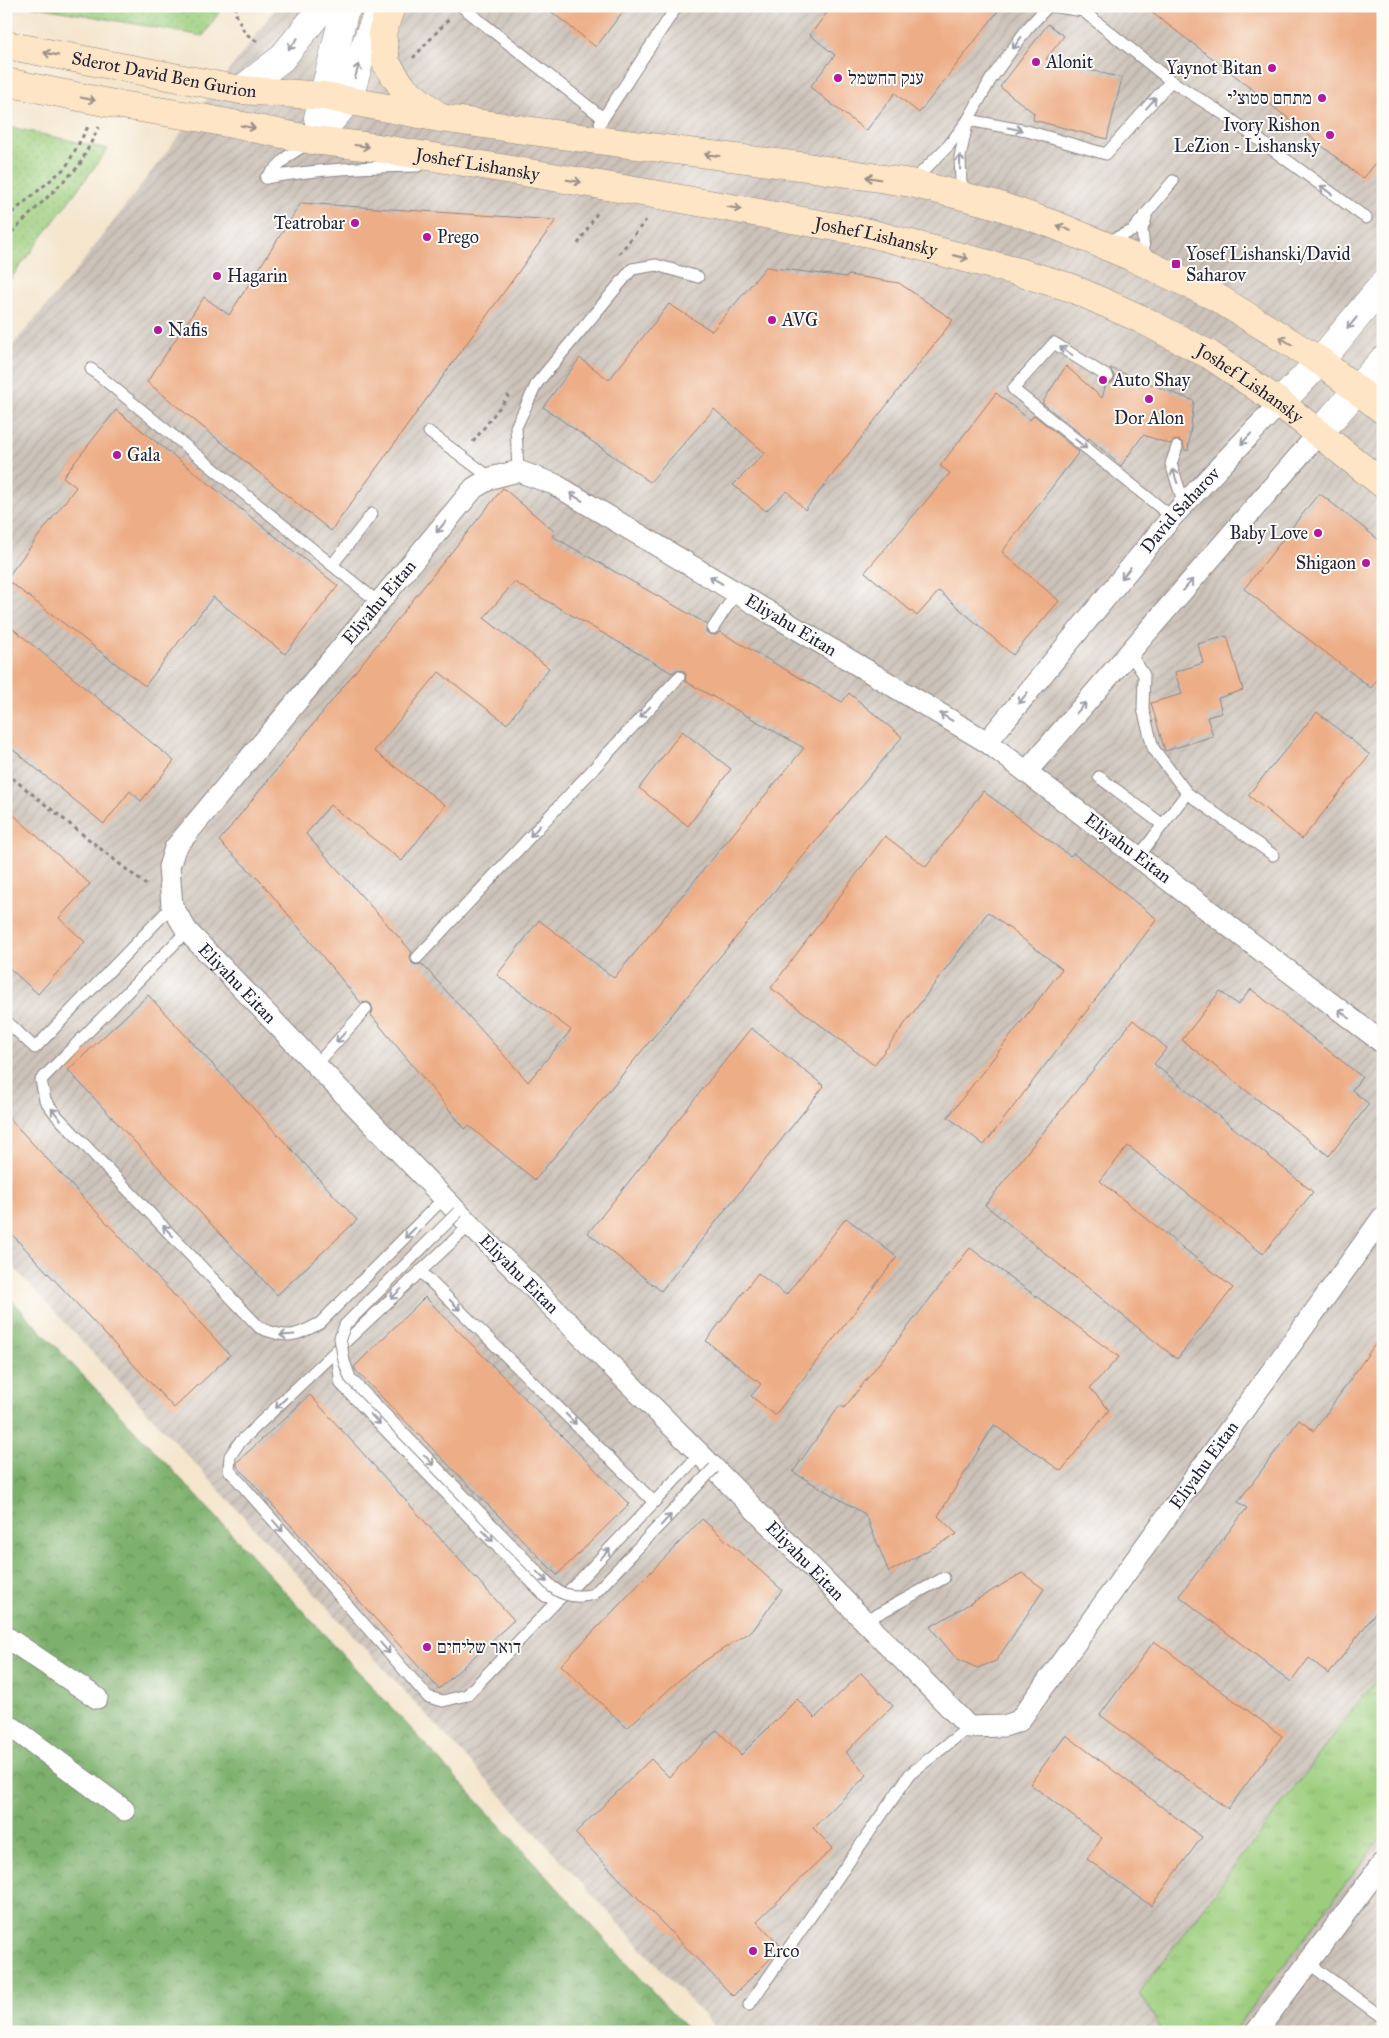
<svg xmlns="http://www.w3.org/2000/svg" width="1389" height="2038" font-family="'IM FELL Great Primer','Frank Ruhl Libre',serif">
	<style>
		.industrial { fill: url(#industrial-furrows) }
		.grass { fill: url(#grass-tufts); stroke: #5e785c }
		.forest { fill: url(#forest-crowns); stroke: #4f6954 }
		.park { fill: url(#park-dots); stroke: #5e785c }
		.building { fill: #edae87; fill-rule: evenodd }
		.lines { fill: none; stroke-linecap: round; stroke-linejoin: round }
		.service-casing { stroke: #8b8484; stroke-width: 13 }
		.minor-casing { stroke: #8b8484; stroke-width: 23 }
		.tertiary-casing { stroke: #8b8484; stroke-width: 29 }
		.secondary-casing { stroke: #8b8484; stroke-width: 29 }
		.path { stroke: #8b8484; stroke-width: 3; stroke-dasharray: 4 4; stroke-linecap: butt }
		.service { stroke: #fff; stroke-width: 11 }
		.minor { stroke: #fff; stroke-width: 21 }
		.tertiary { stroke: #fff; stroke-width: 28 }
		.secondary { stroke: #fde5c5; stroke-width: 28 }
		.service-bridge-casing { stroke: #8b8484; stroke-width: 13; stroke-linecap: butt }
		.service-bridge { stroke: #fff; stroke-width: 11 }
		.oneway { stroke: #9c9ca7 }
		.oneway2 { stroke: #9a8d87 }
		.poi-dot { fill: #b5179e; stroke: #fdfcf7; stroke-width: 2 }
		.labels { text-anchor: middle; stroke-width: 4; stroke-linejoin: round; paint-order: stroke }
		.poi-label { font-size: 18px; fill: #22223b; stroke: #fdfcf7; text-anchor: start }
		.street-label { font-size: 18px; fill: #22223b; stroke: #fdfcf7 }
	</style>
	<defs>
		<pattern id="industrial-furrows" width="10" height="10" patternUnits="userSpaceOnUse" patternTransform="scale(1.25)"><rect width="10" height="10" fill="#ccc2b9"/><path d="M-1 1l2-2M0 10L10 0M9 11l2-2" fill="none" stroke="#afa6a0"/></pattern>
		<pattern id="grass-tufts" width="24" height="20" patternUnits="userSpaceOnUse" patternTransform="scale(1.25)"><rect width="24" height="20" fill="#9bcd7c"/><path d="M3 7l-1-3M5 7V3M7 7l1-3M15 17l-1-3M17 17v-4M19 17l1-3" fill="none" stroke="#85b06c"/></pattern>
		<pattern id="forest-crowns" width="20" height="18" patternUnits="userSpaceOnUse" patternTransform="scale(1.25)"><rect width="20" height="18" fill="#7cb06c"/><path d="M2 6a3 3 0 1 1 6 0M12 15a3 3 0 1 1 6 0" fill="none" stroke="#658f5a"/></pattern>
		<pattern id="park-dots" width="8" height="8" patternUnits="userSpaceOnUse" patternTransform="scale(1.25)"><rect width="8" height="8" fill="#9bcd7c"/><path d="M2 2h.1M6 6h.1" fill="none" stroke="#85b06c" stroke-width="1.8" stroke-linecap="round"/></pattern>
	</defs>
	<rect width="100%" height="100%" fill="#fdfcf7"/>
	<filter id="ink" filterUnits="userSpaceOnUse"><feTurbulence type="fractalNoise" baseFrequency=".02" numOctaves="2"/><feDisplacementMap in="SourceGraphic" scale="10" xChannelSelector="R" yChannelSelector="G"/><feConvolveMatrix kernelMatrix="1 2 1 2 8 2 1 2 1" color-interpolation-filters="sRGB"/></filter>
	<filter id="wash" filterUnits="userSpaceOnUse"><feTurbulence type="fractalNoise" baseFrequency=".0096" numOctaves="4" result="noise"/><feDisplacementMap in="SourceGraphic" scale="20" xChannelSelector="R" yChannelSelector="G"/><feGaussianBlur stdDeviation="1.12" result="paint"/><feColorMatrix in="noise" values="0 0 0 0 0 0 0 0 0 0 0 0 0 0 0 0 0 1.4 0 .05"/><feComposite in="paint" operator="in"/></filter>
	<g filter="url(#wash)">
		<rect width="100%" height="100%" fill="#f4e5cc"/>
		<path class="industrial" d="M278,6H1383V2032H719L6,1259V353L75,272Z"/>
		<path class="grass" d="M1383,1670V1835L1233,2032H1163L1139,1993Z"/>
		<path class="forest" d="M6,1294L195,1494L690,2032H6Z"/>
		<g class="park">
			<path d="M32,6H223L203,36Z"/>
			<path d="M6,126L108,149L6,285Z"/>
		</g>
		<g id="blocks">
			<g class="building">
				<path d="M544,6H627L596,47Z"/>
				<path d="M832,6H1002L919,113L895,93L866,131L810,87L835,55L810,35Z"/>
				<path d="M1143,6H1383V154L1363,179L1228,70Z"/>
				<path d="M1048,24L1064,36L1046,59L1122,78L1107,139L1033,120L1034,113L1000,87Z"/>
				<path d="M301,203L556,220L331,531L147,382L204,297L229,315Z"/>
				<path d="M766,267L847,277L849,275L899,283L953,320L805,510L787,491L766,511L733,485L765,453L714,409L650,482L543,407L580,358L609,380L669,304L712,331Z"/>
				<path d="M1066,366L1102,398L1106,384L1112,383L1115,378L1110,368L1194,401L1188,451L1184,449L1183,443L1179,440L1173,441L1170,444L1143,435L1121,466L1089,438L1088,440L1042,403Z"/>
				<path d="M996,393L1030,420L1034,415L1079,452L1002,552L1059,601L1013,655L939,591L917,616L865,572L950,473L940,466Z"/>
				<path d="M116,410L338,586L285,654L213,597L145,686L6,579L76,487L63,477Z"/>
				<path d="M503,488L555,532L552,536L707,624L706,631L709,634L716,635L720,632L842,702L849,693L902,737L535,1180L469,1126L465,1129L371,1015L373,1010L371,1004L367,1002L361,1003L262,883L219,841ZM514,582L672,673L677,670L684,671L686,675L685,681L804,748L614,978L539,920L497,975L571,1030L528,1082L422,964L416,965L412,963L410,957L412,952L306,834L330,805L402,861L445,805L374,751L439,672L507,724L549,668L484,618Z"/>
				<path d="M1319,493L1383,543V672L1371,688L1244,589Z"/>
				<path d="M6,623L174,761L141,801L130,791L104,824L6,744Z"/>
				<path d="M1227,636L1243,690L1218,698L1222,713L1207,717L1213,736L1165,751L1151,703L1182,694L1175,672L1203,663L1198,644Z"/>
				<path d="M1317,712L1370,755L1302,839L1248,795Z"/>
				<path d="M682,731L731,769L688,826L639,788Z"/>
				<path d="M983,791L1070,856L1073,853L1157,919L984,1145L948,1117L1062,969L988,912L874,1065L771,988L885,836L926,867Z"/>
				<path d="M6,808L90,884L59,918L85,942L38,994L6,965Z"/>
				<path d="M1251,989L1362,1077L1352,1090L1369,1104L1329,1156L1182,1040L1220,991L1238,1005Z"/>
				<path d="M148,995L357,1220L277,1295L68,1070Z"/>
				<path d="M1133,1020L1167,1048L1154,1064L1313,1192L1263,1254L1128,1146L1100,1181L1233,1288L1177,1359L985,1205Z"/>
				<path d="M751,1028L824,1086L661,1291L588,1233Z"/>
				<path d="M6,1115L230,1355L174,1408L6,1228Z"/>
				<path d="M846,1218L897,1257L775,1415L751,1396L761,1384L706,1341L758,1273L786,1295Z"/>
				<path d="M970,1248L1119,1357L1090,1388L1109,1410L1061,1471L994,1425L938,1516L957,1534L889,1572L865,1514L793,1472L840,1405L844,1408Z"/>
				<path d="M425,1297L629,1504L557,1575L356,1371L354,1367Z"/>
				<path d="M1383,1333V1603L1329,1674L1309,1658L1291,1682L1179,1596L1247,1508L1238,1502L1299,1420L1314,1431Z"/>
				<path d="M310,1395L514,1620L439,1689L237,1466V1462Z"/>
				<path d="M702,1519L782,1590L754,1629L689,1671L627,1728L561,1665Z"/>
				<path d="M1022,1573L1044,1589L996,1661L977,1668L956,1658L930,1627Z"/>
				<path d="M1154,1641L1282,1736L1228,1809L1100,1715Z"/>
				<path d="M861,1673L893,1706L846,1752L867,1775L813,1828L833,1848L757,1921L781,1946L775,1954L733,1996L575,1833L651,1759L669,1777L717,1730L741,1755L797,1699L815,1718Z"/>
				<path d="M1066,1735L1202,1837L1151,1906L1087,1859L1102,1838L1030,1784Z"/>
			</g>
		</g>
	</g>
	<g filter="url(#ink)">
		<use href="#blocks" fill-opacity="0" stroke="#8b8484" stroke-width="1"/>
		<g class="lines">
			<defs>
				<g id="service">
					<path d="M461,6L603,118"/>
					<path d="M1171,81L1225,115L1366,218"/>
					<path d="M968,120L1027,131L1106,154L1171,81L1083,11L1051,6"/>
					<path d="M600,123L677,6"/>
					<path d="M967,124L960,157L961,183L970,194"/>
					<path d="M266,178C316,169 367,167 418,166"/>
					<path d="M266,178L288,156L308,143"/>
					<path d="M912,182L949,145L968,120L991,79L1027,29L1048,6"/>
					<path d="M1106,242L1132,231L1173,181"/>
					<path d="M1145,261L1142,229L1146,218"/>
					<path d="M91,369L332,565"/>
					<path d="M1108,377L1054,343L1013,389L1172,517"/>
					<path d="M429,432L491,478"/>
					<path d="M1177,447L1171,464L1184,504"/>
					<path d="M518,471L516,427L537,383L632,269L656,265L698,277"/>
					<path d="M372,514L332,565L379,603"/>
					<path d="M713,628L736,593"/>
					<path d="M1129,652L1144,675L1143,709L1153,748L1187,793L1273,855"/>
					<path d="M1099,777L1163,825"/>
					<path d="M1139,856L1187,793"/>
					<path d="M187,931L41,1080L45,1100L57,1116L260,1328C288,1339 294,1337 320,1323L444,1198"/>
					<path d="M417,958L679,677"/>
					<path d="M6,1021L35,1048L172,906"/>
					<path d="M316,1065L366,1009"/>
					<path d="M470,1225L342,1345L338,1362L341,1384L545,1596L558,1600L573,1587L700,1454"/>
					<path d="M420,1271L654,1502"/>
					<path d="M342,1345L239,1443L230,1456L229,1470L428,1697L443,1701L467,1695L558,1600"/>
					<path d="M865,1621L944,1578"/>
					<path d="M1307,1962L1383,2018"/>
					<path d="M749,2005L910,1774L969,1727"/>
				</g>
				<g id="minor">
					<path id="s1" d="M987,742L1172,517L1280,403"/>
					<path d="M1027,771L1318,434"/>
					<path id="s2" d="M1383,1043L987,742L554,484L518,471L491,478L474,488L175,848L169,867L172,906L187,931L470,1225L700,1454L969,1727L1004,1726L1019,1721L1383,1217"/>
					<path d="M6,1637L97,1698"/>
					<path d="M6,1734L13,1728L124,1810"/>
					<path d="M1256,2032L1383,1863"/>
				</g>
				<g id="tertiary">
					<path d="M241,90L281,59L324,6"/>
					<path d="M318,118L344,13L348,6"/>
					<path d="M313,140L348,101L361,56L374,23L386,6"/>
					<path d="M1280,403L1320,361L1383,285"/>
					<path d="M1318,434L1383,360"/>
				</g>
				<g id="secondary">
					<path d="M391,6L382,33L386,63L403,88L437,115"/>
					<path id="s3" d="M6,45L241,90L324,96L440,118L589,139L807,167L911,183L994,204L1055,225L1130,256L1216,297L1320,361L1383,410"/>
					<path id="s4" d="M6,82L109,103L202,118L313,140L372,147L476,164L665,196L869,233L1015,271L1069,287L1141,319L1210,355L1280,403L1383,484"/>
				</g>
			</defs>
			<use href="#service" class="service-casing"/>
			<use href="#minor" class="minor-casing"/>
			<use href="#tertiary" class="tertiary-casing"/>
			<use href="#secondary" class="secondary-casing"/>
			<g class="path">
				<path d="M237,6L235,12L245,33L259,43"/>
				<path d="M413,58L449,19"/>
				<path d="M6,218L66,167L89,125"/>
				<path d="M6,238L79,166L99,127"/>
				<path d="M578,244L599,210"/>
				<path d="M619,254L646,220"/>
				<path d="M473,442L509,395"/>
				<path d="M6,773L146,885"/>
			</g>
			<use href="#service" class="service"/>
			<use href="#minor" class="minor"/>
			<use href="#tertiary" class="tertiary"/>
			<use href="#secondary" class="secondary"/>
			<defs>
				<path id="service-bridge" d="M458,1212L345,1325L340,1338L344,1361L350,1378L552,1587C565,1597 579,1598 594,1594L714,1468"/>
			</defs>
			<use href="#service-bridge" class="service-bridge-casing"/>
			<use href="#service-bridge" class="service-bridge"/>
		</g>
		<defs><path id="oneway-shaft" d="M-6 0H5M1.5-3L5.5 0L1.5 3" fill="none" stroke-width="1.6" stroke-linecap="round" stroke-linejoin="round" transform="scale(1.25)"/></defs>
		<g class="oneway">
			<use href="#oneway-shaft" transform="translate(1017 43) rotate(125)"/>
			<use href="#oneway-shaft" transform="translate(293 44) rotate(129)"/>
			<use href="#oneway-shaft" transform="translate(357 71) rotate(-74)"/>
			<use href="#oneway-shaft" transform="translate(1151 103) rotate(-49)"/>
			<use href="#oneway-shaft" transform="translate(1015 129) rotate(11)"/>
			<use href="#oneway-shaft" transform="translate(960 162) rotate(-90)"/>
			<use href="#oneway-shaft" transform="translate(1326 190) rotate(-144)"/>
			<use href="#oneway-shaft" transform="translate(1352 323) rotate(130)"/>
			<use href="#oneway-shaft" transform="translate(1066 351) rotate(-148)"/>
			<use href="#oneway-shaft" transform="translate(1246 439) rotate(133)"/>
			<use href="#oneway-shaft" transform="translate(1081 444) rotate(39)"/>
			<use href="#oneway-shaft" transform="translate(1175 476) rotate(-108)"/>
			<use href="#oneway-shaft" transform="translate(576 497) rotate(-149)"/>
			<use href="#oneway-shaft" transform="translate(441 527) rotate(130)"/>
			<use href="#oneway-shaft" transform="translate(1126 573) rotate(129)"/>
			<use href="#oneway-shaft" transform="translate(716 580) rotate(-149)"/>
			<use href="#oneway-shaft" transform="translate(1188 585) rotate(-49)"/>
			<use href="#oneway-shaft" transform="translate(1023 698) rotate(129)"/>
			<use href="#oneway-shaft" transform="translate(1081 708) rotate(-49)"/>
			<use href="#oneway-shaft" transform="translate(645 712) rotate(133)"/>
			<use href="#oneway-shaft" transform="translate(946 717) rotate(-149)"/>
			<use href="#oneway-shaft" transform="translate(535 831) rotate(133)"/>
			<use href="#oneway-shaft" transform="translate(1344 1014) rotate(-143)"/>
			<use href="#oneway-shaft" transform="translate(341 1037) rotate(132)"/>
			<use href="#oneway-shaft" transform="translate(56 1114) rotate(-129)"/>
			<use href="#oneway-shaft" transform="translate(168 1231) rotate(-134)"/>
			<use href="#oneway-shaft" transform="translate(410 1233) rotate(135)"/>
			<use href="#oneway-shaft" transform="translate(396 1294) rotate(137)"/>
			<use href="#oneway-shaft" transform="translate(455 1305) rotate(45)"/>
			<use href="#oneway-shaft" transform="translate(287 1335) rotate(176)"/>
			<use href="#oneway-shaft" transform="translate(281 1403) rotate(136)"/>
			<use href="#oneway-shaft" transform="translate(375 1419) rotate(46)"/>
			<use href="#oneway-shaft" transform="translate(571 1419) rotate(45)"/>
			<use href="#oneway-shaft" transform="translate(429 1460) rotate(46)"/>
			<use href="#oneway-shaft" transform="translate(666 1520) rotate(-47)"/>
			<use href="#oneway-shaft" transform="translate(278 1526) rotate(49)"/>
			<use href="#oneway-shaft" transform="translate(488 1536) rotate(46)"/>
			<use href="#oneway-shaft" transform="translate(605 1554) rotate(-46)"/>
			<use href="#oneway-shaft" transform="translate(542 1577) rotate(46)"/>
			<use href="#oneway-shaft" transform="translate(385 1648) rotate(49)"/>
		</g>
		<g class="oneway2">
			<use href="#oneway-shaft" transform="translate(51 54) rotate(-169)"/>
			<use href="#oneway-shaft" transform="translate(88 99) rotate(12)"/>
			<use href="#oneway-shaft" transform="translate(248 127) rotate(11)"/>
			<use href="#oneway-shaft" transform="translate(362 146) rotate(7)"/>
			<use href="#oneway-shaft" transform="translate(712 155) rotate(-173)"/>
			<use href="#oneway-shaft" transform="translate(873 178) rotate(-171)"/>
			<use href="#oneway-shaft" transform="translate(574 181) rotate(10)"/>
			<use href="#oneway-shaft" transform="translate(734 208) rotate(10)"/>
			<use href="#oneway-shaft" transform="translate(1064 228) rotate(-158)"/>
			<use href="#oneway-shaft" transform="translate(961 257) rotate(14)"/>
			<use href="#oneway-shaft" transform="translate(1286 341) rotate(-148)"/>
		</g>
	</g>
	<g class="poi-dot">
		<circle cx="1036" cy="62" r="5"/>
		<circle cx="1272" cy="68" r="5"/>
		<circle cx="838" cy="78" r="5"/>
		<circle cx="1322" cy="98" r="5"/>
		<circle cx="1330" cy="135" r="5"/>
		<circle cx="355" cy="223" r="5"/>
		<circle cx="427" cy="237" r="5"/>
		<rect x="1171" y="259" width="10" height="10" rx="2.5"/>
		<circle cx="217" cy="276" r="5"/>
		<circle cx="772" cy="320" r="5"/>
		<circle cx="158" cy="330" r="5"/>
		<circle cx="1103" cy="380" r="5"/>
		<circle cx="1149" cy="399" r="5"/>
		<circle cx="117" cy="455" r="5"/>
		<circle cx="1318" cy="533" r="5"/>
		<circle cx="1366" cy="563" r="5"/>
		<circle cx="427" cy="1647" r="5"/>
		<circle cx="753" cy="1951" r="5"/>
	</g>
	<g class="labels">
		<g class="poi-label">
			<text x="1046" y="68">Alonit</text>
			<text x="1262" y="74" text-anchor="end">Yaynot Bitan</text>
			<text x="848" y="84">ענק החשמל</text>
			<text x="1312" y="104" text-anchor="end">מתחם סטוצ'י</text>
			<text x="1320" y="131" text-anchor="end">Ivory Rishon<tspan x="1320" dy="21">LeZion - Lishansky</tspan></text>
			<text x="345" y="229" text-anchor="end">Teatrobar</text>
			<text x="437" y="243">Prego</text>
			<text x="1186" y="260">Yosef Lishanski/David<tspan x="1186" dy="21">Saharov</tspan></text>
			<text x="227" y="282">Hagarin</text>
			<text x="782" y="326">AVG</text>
			<text x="168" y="336">Nafis</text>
			<text x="1113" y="386">Auto Shay</text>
			<text x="1149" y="424" text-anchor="middle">Dor Alon</text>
			<text x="127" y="461">Gala</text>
			<text x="1308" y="539" text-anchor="end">Baby Love</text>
			<text x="1356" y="569" text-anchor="end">Shigaon</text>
			<text x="437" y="1653">דואר שליחים</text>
			<text x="763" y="1957">Erco</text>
		</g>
		<g class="street-label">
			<text dy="6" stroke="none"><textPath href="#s3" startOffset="161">Sderot David Ben Gurion</textPath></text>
			<text dy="6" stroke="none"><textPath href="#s4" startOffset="479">Joshef Lishansky</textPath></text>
			<text dy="6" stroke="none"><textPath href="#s4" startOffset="884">Joshef Lishansky</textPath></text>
			<text dy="6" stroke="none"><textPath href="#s4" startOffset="1289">Joshef Lishansky</textPath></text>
			<text dy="6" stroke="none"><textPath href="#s1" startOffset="302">David Saharov</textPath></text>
			<text transform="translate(379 602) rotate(-50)" y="6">Eliyahu Eitan</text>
			<text transform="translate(791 625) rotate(31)" y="6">Eliyahu Eitan</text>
			<text transform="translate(1128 848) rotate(37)" y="6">Eliyahu Eitan</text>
			<text dy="6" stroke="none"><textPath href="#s2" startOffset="1716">Eliyahu Eitan</textPath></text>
			<text dy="6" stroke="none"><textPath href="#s2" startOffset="2121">Eliyahu Eitan</textPath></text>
			<text dy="6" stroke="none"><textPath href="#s2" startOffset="3126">Eliyahu Eitan</textPath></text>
			<text dy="6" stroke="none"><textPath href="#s2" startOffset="2526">Eliyahu Eitan</textPath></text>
		</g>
	</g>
	<rect width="1389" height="2038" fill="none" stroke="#fdfcf7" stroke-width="25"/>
</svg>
